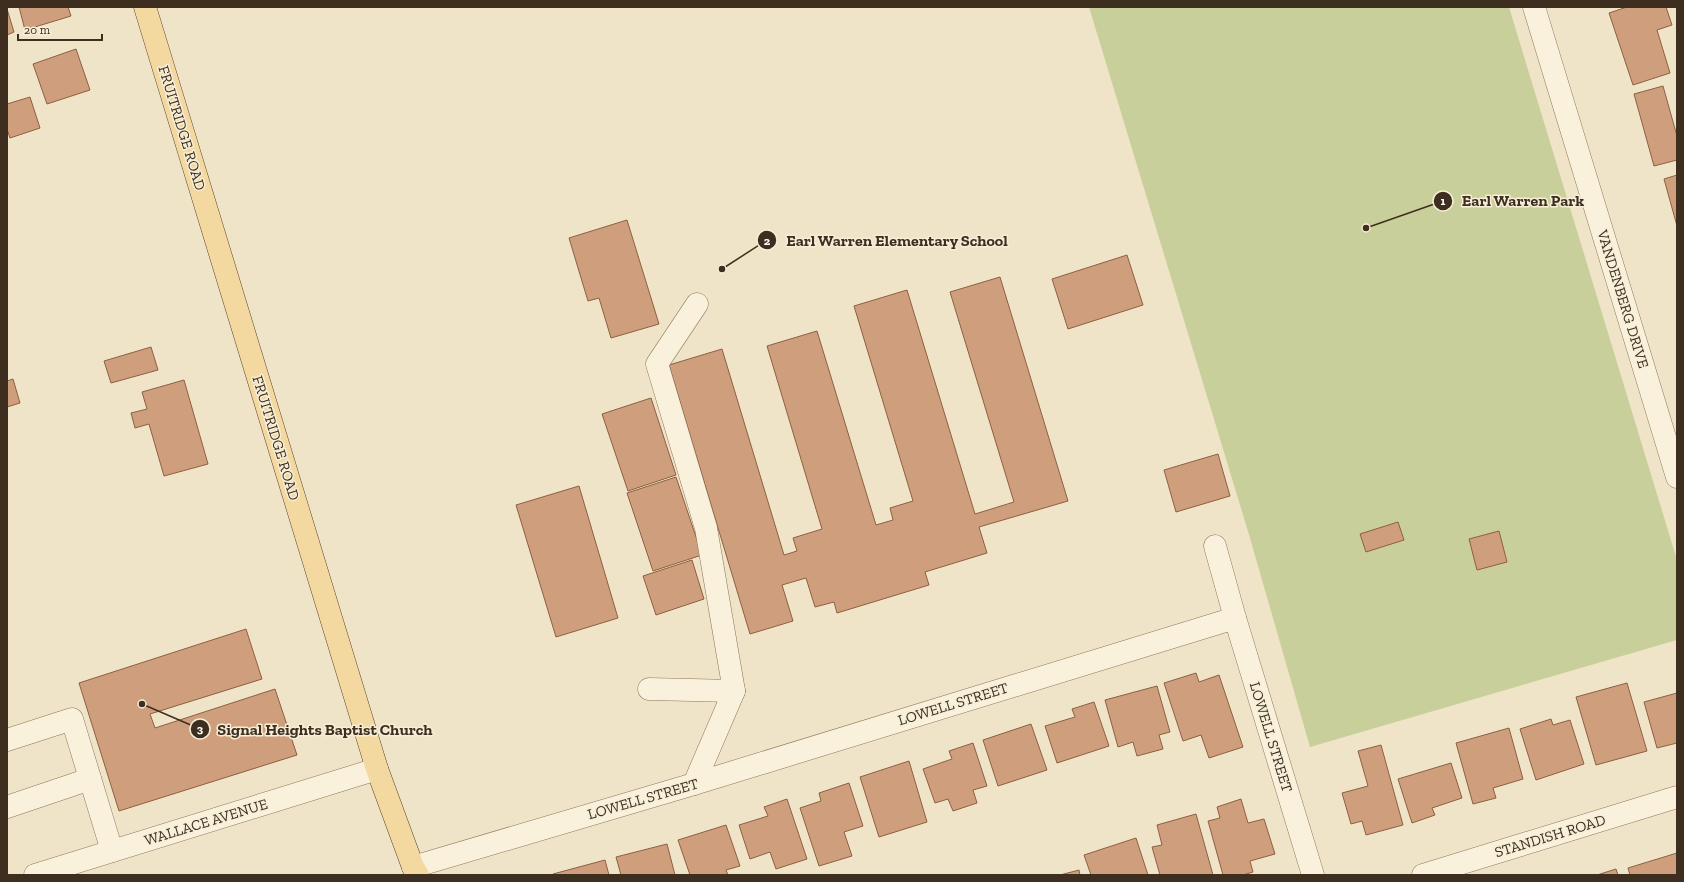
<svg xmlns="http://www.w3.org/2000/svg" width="1684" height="882" font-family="'Zilla Slab',serif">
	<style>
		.green { fill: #c9cf9b }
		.building { fill: #cf9f7d; stroke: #8d5f41 }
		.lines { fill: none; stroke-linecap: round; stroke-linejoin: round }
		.minor-casing { stroke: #8d765c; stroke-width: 23 }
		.major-casing { stroke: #5b4430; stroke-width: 23 }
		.minor { stroke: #faf1dc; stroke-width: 22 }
		.major { stroke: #f3d9a0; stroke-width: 22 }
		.labels { text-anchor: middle; stroke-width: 3; stroke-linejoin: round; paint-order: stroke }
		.street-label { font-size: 15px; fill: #3d2e20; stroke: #f7eed8 }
		.leader { fill: none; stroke: #3d2e20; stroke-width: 1.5 }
		.callout-dot { fill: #3d2e20; stroke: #f7eed8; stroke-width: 1.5 }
		.mark-label { font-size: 12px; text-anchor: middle; font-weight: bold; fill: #fff }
		.callout-label { font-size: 16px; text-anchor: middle; font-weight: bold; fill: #3d2e20; stroke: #f7eed8; stroke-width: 3; stroke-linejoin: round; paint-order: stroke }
	</style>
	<rect width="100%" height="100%" fill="#f0e4c8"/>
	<path class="green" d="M1089,7H1509L1677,560V640L1310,747L1250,538Z"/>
	<g class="building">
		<path d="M19,7H68L71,16L25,30Z"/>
		<path d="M1627,7H1666L1672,25L1657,30L1670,73L1633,85L1609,13Z"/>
		<path d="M7,9L14,32L7,35Z"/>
		<path d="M76,49L90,90L47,104L33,64Z"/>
		<path d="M1663,86L1677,136V160L1654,166L1634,94Z"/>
		<path d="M30,97L40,128L10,138L7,129V104Z"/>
		<path d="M1677,175V226L1664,179Z"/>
		<path d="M627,220L659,324L611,338L599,298L588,301L569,238Z"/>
		<path d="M1127,255L1143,305L1068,329L1052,279Z"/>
		<path d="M1000,277L1068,501L979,527L987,553L925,572L929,585L837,613L834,602L815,607L806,578L782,585L793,621L750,634L669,365L722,349L784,555L797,551L793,538L822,529L767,346L817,331L876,525L893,520L890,508L913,501L854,306L907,290L975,514L1014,502L950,292Z"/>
		<path d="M151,347L158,370L111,383L104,361Z"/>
		<path d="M13,379L20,403L7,407V381Z"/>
		<path d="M184,380L208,464L164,476L149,424L135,428L131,413L147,409L142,392Z"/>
		<path d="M651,398L676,475L628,491L602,414Z"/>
		<path d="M1218,454L1230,496L1176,512L1164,470Z"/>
		<path d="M676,477L702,555L653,571L627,493Z"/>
		<path d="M579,486L618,618L556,637L516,505Z"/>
		<path d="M1398,522L1404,540L1366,552L1360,534Z"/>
		<path d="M1499,531L1507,562L1477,570L1469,539Z"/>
		<path d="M692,560L704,599L656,615L643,576Z"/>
		<path d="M246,629L262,679L150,714L155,728L275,689L297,755L119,811L79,683Z"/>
		<path d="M1196,673L1199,682L1219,675L1243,747L1209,758L1201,735L1183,741L1164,683Z"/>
		<path d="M1627,683L1647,751L1596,765L1576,697Z"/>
		<path d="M1157,686L1170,732L1159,735L1163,749L1137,756L1133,742L1118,747L1105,700Z"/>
		<path d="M1677,693V743L1657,748L1644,702Z"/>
		<path d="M1094,702L1109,746L1057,763L1045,726L1075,717L1072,709Z"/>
		<path d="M1551,719L1553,725L1570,720L1584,764L1536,780L1520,729Z"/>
		<path d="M1031,724L1047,770L998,786L983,740Z"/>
		<path d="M1509,728L1523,779L1493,788L1496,798L1473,804L1456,743Z"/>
		<path d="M973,743L987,786L973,790L977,803L953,811L948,799L935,803L923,769L952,759L949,751Z"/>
		<path d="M1381,745L1403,825L1366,835L1362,821L1351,824L1342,793L1368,786L1358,751Z"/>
		<path d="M909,761L927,822L879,837L860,777Z"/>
		<path d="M1451,763L1462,798L1432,808L1435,815L1412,823L1398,779Z"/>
		<path d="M849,783L863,826L844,832L852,856L819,866L800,808L821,801L819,793Z"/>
		<path d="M787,799L807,859L776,869L770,852L750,859L739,825L768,816L764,807Z"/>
		<path d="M1241,799L1248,823L1264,819L1275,854L1250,861L1253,872L1243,875H1223L1208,821L1220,818L1217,807Z"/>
		<path d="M1196,814L1213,875H1160L1152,847L1162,845L1157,825Z"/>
		<path d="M726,825L740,866L726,870L728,875H690L678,840Z"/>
		<path d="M1136,838L1148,875H1091L1084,855Z"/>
		<path d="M667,844L675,875H621L616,857Z"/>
		<path d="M1677,853V875H1630L1628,868Z"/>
		<path d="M605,860L609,875H553V874Z"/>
		<path d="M1616,869L1618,875H1597Z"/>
		<path d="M1079,870L1080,875H1060Z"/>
	</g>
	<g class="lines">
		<defs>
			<g id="minor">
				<path d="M1534,7L1677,477"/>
				<path d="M1215,546L1235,618"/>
				<path d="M649,689L734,691"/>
				<path d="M7,740L72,719L112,851"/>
				<path d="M694,784L734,691L706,528L657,364L697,304"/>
				<path d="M7,807L90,779"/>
				<path d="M413,867L694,784L1235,618L1313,875"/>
				<path d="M35,875L377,769"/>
				<path d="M1423,875L1677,797"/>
			</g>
			<path id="major" d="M145,7L377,769L413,867L418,875"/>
		</defs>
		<use href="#minor" class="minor-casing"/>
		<use href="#major" class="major-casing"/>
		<use href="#minor" class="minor"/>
		<use href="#major" class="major"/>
	</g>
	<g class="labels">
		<g class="street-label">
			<text transform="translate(182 128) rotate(73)" y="5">FRUITRIDGE ROAD</text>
			<text transform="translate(1623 299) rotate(73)" y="5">VANDENBERG DRIVE</text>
			<text transform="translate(276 438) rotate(73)" y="5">FRUITRIDGE ROAD</text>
			<text transform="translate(953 704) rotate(-17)" y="5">LOWELL STREET</text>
			<text transform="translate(1271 737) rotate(73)" y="5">LOWELL STREET</text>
			<text transform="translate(643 799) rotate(-16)" y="5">LOWELL STREET</text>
			<text transform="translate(206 822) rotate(-17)" y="5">WALLACE AVENUE</text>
			<text transform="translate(1550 836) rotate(-17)" y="5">STANDISH ROAD</text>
		</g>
	</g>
	<path class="leader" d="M1366 228L1443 201M722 269L767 240M142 704L200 729"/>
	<g class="callout-dot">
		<circle cx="1366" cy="228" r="4"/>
		<circle cx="722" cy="269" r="4"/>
		<circle cx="142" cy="704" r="4"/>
		<circle cx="1443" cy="201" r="10"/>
		<circle cx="767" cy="240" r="10"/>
		<circle cx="200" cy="729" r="10"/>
	</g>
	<g class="mark-label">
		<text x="1443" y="205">1</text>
		<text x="767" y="245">2</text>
		<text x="200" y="733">3</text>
	</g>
	<g class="callout-label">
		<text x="1523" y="206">Earl Warren Park</text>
		<text x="897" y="246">Earl Warren Elementary School</text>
		<text x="325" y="735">Signal Heights Baptist Church</text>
	</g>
	<rect width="1684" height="882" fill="none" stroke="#3d2e20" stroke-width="16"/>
	<path d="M18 34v6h84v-6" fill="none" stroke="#3d2e20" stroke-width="2"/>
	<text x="24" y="34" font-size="12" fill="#3d2e20" stroke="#f7eed8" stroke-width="3" paint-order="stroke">20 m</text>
</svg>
